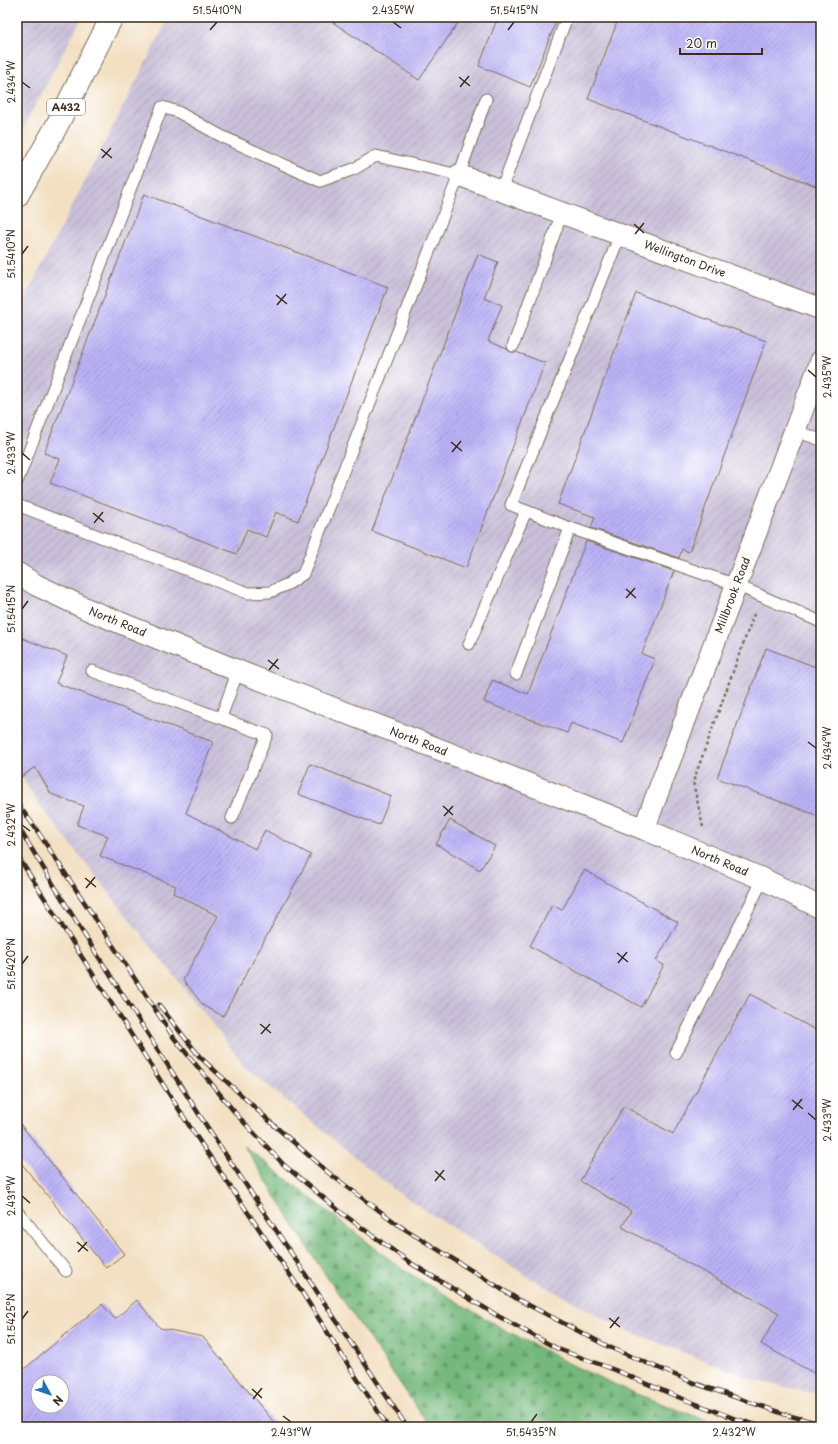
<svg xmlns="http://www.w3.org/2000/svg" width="838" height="1444" font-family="'Playpen Sans',sans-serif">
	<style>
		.industrial { fill: url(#industrial-furrows) }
		.forest { fill: url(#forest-firs); stroke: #58714d }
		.building { fill: url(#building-hatch); fill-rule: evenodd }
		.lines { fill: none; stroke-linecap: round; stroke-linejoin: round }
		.lane-casing { stroke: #7b6a58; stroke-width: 13 }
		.street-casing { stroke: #7b6a58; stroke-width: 23 }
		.primary-casing { stroke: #7b6a58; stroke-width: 24 }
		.path { stroke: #7b6a58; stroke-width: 2.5; stroke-dasharray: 3 3; stroke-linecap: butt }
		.lane { stroke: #fff; stroke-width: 11 }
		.street { stroke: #fff; stroke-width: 21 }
		.primary { stroke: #fff; stroke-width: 22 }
		.rail-casing { stroke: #3b2a1e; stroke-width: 4.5 }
		.rail { stroke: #fff; stroke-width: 3; stroke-dasharray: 9; stroke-linecap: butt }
		.ticks { fill: none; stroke: #3b2a1e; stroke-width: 1.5 }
		.labels { text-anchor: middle; stroke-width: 3; stroke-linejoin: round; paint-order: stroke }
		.shield { fill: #fff; stroke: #766a62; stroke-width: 1 }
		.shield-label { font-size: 10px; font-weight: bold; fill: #3b2a1e }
		.street-label { font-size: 11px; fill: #3b2a1e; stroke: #fff }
		.neatline { fill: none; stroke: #3b2a1e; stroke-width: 1.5 }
		.ticks-label { font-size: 10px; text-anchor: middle; fill: #3b2a1e }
	</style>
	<defs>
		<pattern id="industrial-furrows" width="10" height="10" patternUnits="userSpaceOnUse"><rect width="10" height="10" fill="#c8bfd8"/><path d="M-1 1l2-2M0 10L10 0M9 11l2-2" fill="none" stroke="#ada4b9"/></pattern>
		<pattern id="forest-firs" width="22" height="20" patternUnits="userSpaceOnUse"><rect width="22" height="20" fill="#74b87c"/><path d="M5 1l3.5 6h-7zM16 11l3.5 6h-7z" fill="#609665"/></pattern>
		<pattern id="building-hatch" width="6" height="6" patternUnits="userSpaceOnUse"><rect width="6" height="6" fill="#bbb2f7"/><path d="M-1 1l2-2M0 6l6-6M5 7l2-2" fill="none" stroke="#9991c7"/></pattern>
	</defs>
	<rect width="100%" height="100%" fill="#fff"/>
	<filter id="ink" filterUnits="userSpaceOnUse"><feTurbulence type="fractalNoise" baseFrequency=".025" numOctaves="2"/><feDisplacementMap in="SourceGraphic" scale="8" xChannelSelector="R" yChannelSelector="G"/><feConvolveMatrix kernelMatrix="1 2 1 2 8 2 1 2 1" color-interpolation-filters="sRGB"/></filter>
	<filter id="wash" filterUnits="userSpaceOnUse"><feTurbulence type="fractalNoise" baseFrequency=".012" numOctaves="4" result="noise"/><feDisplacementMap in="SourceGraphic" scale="16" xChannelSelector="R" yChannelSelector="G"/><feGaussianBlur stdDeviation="0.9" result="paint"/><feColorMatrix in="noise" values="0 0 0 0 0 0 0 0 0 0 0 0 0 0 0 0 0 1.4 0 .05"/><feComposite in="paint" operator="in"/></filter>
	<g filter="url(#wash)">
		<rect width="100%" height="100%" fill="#f3e0c3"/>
		<g class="industrial">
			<path d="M17,17H82L17,140Z"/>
			<path d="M169,17H821V1395L754,1380L623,1329L525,1275L396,1191L247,1068L38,803L17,770V313Z"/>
		</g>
		<path class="forest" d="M244,1146L402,1269L498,1326L572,1365L634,1393L724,1427H430L318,1264Z"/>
		<g id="blocks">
			<g class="building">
				<path d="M325,17H462L419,80Z"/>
				<path d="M498,17H558L530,87L479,66Z"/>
				<path d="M619,17H821V188L588,99Z"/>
				<path d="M144,194L388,287L298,521L276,512L266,537L247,529L237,554L50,483L60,459L44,453Z"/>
				<path d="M478,254L498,262L484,298L502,305L488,341L507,349L510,352H516L545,363L466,568L372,531Z"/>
				<path d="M636,293L766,341L689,552L682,549L679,558L591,528L595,517L558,504Z"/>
				<path d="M586,541L674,571L642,654L655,659L623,743L571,723L567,733L484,702L492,680L528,694Z"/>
				<path d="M17,636L67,656L56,683L213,742L186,813L255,849L265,830L311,855L223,1016L204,1006L183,980L218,916L173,893L176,886L100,856L108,836L77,825L84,806L51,794L35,767L17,780Z"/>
				<path d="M766,648L821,669V817L717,778Z"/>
				<path d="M310,764L391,796L379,825L298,794Z"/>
				<path d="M450,820L495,846L480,870L436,844Z"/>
				<path d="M584,870L678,922L656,961L664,965L641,1007L530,946L552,905L562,910Z"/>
				<path d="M750,994L821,1033V1377L761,1344L779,1313L622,1227L631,1211L580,1181L624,1106L673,1134Z"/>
				<path d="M17,1120L124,1254L106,1268L17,1158Z"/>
				<path d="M137,1300L160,1328L203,1337L278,1427H17V1375L102,1304L115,1319ZM38,1382H62V1406H38Z"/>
			</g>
		</g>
	</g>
	<g filter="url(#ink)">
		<use href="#blocks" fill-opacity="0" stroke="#7b6a58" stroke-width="1"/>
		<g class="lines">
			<defs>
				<g id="lane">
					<path d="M501,190L567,17"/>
					<path d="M620,235L511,505L570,528L736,585L821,622"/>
					<path d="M513,346L562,213"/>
					<path d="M796,431L821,440"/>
					<path d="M17,482L162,107L178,112L223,137L320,181L354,169L376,156L459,175"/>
					<path d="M17,505L248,593L270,592L288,584L303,574L459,175L486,99"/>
					<path d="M469,644L526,511"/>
					<path d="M92,671L267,735L232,818"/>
					<path d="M516,674L570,528"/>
					<path d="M221,717L238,671"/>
					<path d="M676,1053L763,879"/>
					<path d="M17,1211L66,1271"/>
				</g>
				<g id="street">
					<path id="s1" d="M459,175L821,309"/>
					<path id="s2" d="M17,573L36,585L89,610L238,671L644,829L763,879L821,908"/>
					<path id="s3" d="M644,829L821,361"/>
				</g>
				<path id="primary" d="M17,196L55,129L112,17"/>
			</defs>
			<use href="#lane" class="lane-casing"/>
			<use href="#street" class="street-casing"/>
			<use href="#primary" class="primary-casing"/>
			<path class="path" d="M703,827L693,782L754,614"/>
			<use href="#lane" class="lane"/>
			<use href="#street" class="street"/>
			<use href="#primary" class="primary"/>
			<defs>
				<g id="rail">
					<path d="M17,803L32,823L174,1038L237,1115L284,1165L343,1214L409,1262L498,1316L558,1349L615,1370L678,1397L736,1419L763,1427"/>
					<path d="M17,825L82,931L204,1122L407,1427"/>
					<path d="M17,855L192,1130L303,1294L388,1427"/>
					<path d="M159,1005L200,1057L276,1127L330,1174L400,1226L519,1300L609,1347L694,1383L787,1415L821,1424"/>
				</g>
			</defs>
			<use href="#rail" class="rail-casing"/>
			<use href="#rail" class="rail"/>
		</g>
	</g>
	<path class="ticks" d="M393,22L401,28M210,30L217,22M508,30L514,22M459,77L470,86M22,82L30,88M460,87L469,76M101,149L112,158M102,158L111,148M634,224L644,233M635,234L644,223M22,254L28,246M276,295L287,304M277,305L286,294M808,370L816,377M451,442L462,451M452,452L461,441M22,453L30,460M93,513L104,522M94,523L103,512M626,589L636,598M626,598L635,588M22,609L28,601M268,660L279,669M269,670L278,659M808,742L816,748M443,806L453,815M444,816L453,806M22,825L30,831M85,878L96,887M86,888L95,877M617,953L628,962M618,963L627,952M22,964L28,956M260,1024L271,1033M261,1034L270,1024M792,1100L803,1109M793,1110L802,1099M808,1113L816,1120M435,1171L445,1180M435,1181L444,1170M22,1196L30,1203M77,1242L88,1251M78,1252L87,1242M609,1318L620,1327M22,1319L28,1311M610,1328L619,1317M252,1389L262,1398M253,1399L262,1388M283,1416L291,1422M726,1416L734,1422M531,1422L537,1414"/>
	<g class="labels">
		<rect class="shield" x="47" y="99" width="38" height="16" rx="3"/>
		<g class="shield-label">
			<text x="66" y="111">A432</text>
		</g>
		<g class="street-label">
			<text dy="4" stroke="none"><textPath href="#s1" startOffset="241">Wellington Drive</textPath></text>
			<text dy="4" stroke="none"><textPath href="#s3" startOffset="250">Millbrook Road</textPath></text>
			<text dy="4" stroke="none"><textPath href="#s2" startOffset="112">North Road</textPath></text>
			<text dy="4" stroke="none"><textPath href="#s2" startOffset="436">North Road</textPath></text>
			<text dy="4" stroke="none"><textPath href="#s2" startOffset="760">North Road</textPath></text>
		</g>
	</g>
	<rect width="838" height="1444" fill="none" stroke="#fff" stroke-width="44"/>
	<g transform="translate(50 1394) rotate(130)"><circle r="19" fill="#ffffff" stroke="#b1aaa5"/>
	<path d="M0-3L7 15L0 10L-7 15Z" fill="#1f6fb2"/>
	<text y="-6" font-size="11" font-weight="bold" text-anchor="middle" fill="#3b2a1e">N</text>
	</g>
	<path d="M680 48v6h82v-6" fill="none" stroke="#3b2a1e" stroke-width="2"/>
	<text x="686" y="48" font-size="12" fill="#3b2a1e" stroke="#ffffff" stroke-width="3" paint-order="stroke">20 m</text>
	<rect x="22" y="22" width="794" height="1400" class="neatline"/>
	<g class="ticks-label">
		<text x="217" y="14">51.5410°N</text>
		<text x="393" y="14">2.435°W</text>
		<text x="514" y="14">51.5415°N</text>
		<text transform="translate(11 82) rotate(-90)" y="4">2.434°W</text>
		<text transform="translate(11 254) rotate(-90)" y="4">51.5410°N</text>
		<text transform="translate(827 377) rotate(-90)" y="4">2.435°W</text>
		<text transform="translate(11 453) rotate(-90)" y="4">2.433°W</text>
		<text transform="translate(11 609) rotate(-90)" y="4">51.5415°N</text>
		<text transform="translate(827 748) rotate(-90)" y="4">2.434°W</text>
		<text transform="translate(11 825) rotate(-90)" y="4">2.432°W</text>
		<text transform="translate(11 964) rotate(-90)" y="4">51.5420°N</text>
		<text transform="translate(827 1120) rotate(-90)" y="4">2.433°W</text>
		<text transform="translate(11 1196) rotate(-90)" y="4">2.431°W</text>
		<text transform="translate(11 1319) rotate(-90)" y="4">51.5425°N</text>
		<text x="291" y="1436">2.431°W</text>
		<text x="531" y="1436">51.5435°N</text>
		<text x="734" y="1436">2.432°W</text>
	</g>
</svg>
